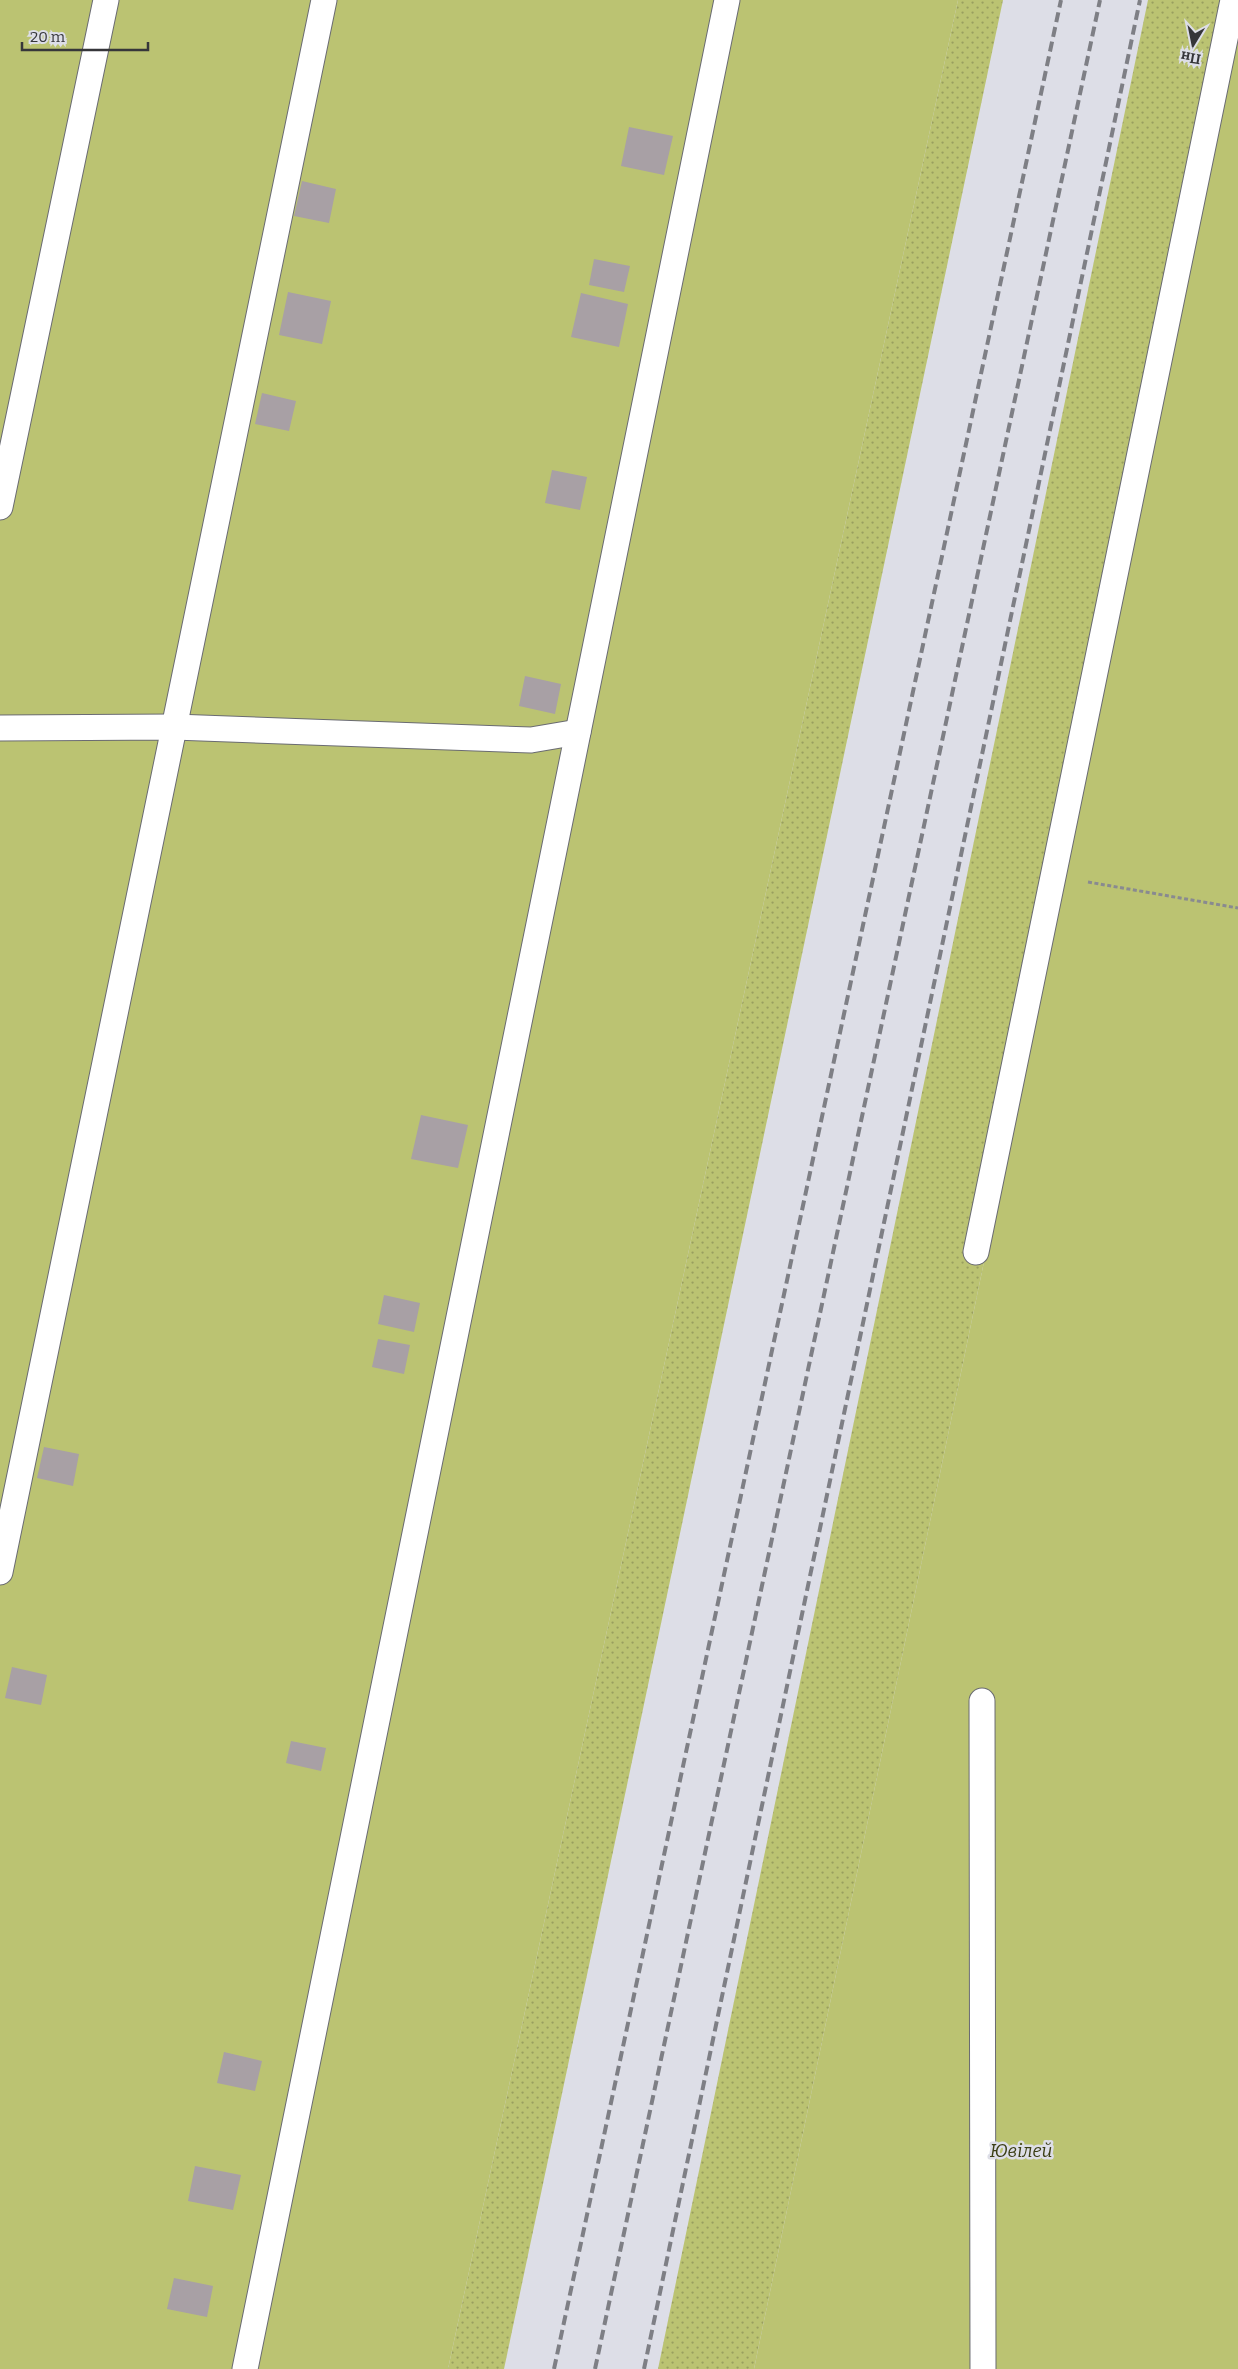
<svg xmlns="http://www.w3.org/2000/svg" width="1238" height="2369" font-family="Bitter,serif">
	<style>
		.grass { fill: url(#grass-dots) }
		.garden { fill: #bbc372 }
		.building { fill: #a8a0a5 }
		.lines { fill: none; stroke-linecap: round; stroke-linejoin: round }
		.lane-casing { stroke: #6a6b72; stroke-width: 27 }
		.path { stroke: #898a90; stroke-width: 3; stroke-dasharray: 4 2.5; stroke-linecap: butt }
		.lane { stroke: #fff; stroke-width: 25 }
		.rail { stroke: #7e7f85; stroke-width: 4; stroke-dasharray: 10 5; stroke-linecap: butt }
		.labels { text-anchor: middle; stroke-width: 5; stroke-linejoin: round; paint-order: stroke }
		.park-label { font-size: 18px; font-style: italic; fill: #3b3e15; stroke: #dddee7 }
	</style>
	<defs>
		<pattern id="grass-dots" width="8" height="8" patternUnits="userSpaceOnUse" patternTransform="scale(1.25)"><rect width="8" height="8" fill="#bbc372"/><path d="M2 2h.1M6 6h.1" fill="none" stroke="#999f5f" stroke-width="1.8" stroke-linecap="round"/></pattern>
	</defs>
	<rect width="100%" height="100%" fill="#dddee7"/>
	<g class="grass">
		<path d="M958,0H1003L504,2369H448Z"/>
		<path d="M1148,0H1238V39L754,2369H658Z"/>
	</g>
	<g class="garden">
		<path d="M0,0H958L448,2369H0Z"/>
		<path d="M1238,39V2369H754Z"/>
	</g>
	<g class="building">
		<path d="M629,127L673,136L664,175L621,166Z"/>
		<path d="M302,181L336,189L329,223L294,216Z"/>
		<path d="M594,259L630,266L624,292L589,285Z"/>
		<path d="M288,292L331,301L322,344L279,335Z"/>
		<path d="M581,293L628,304L619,347L571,337Z"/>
		<path d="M262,393L296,401L289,431L255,424Z"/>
		<path d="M552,470L587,477L580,510L545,503Z"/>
		<path d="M525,676L561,684L555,714L519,706Z"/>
		<path d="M421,1115L468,1125L458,1168L411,1159Z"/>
		<path d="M384,1295L420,1303L414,1332L378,1324Z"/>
		<path d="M378,1339L410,1345L404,1374L372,1367Z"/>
		<path d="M44,1447L79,1454L73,1486L37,1478Z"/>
		<path d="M12,1667L47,1675L41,1705L5,1698Z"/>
		<path d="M291,1741L326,1748L321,1771L286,1763Z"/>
		<path d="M224,2052L262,2061L255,2091L217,2083Z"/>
		<path d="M195,2166L241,2175L233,2210L188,2201Z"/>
		<path d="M174,2278L213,2286L207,2317L167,2309Z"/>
	</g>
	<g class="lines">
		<defs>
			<g id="lane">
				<path d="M0,507L106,0"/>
				<path d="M0,728L174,727L531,740L578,732"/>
				<path d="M976,1252L1233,0"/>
				<path d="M0,1572L324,0"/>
				<path d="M982,1701L983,2369"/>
				<path d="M245,2369L727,0"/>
			</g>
		</defs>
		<use href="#lane" class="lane-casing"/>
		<path class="path" d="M1088,882L1238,908"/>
		<use href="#lane" class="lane"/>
		<g class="rail">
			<path d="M554,2369L1061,0"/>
			<path d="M595,2369L1100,0"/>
			<path d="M644,2369L1140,0"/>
		</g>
	</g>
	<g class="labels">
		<g class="park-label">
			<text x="1021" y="2157">Ювілей</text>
		</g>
	</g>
	<g transform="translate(1193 45) rotate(190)" stroke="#dddee7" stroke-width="4" paint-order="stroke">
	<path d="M0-4L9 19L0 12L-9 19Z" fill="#36363a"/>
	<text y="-8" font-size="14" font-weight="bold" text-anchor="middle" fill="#36363a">Пн</text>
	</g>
	<path d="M22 42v8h126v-8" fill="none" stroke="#36363a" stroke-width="2.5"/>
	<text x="30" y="42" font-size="15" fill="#36363a" stroke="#dddee7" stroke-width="4" paint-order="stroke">20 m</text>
</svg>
